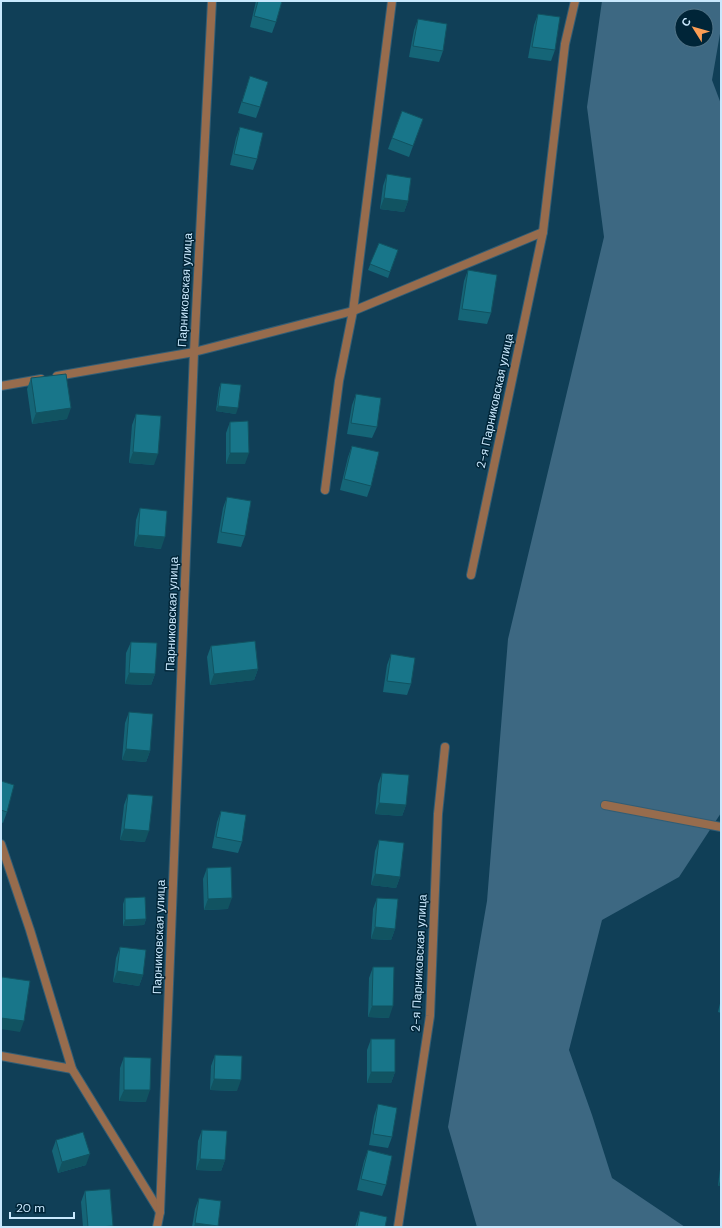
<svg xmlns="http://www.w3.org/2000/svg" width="722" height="1228" font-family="'DM Sans',sans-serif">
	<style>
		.green { fill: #3d6882; fill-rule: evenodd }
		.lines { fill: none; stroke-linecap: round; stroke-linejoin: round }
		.street-casing { stroke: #315d75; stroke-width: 10 }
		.street { stroke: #976c4d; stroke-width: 8 }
		.wall { fill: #156577 }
		.shaded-wall { fill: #115361 }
		.building { fill: #18768a; stroke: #115361 }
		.labels { text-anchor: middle; stroke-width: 3; stroke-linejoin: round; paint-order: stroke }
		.street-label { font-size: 12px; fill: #c9e8fd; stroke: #002538 }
	</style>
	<rect width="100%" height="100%" fill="#103f57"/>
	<path class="green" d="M602,1H721V28L712,80L721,104V813L679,877L602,920L569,1050L592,1115L612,1178L685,1227H477L448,1127L487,901L508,639L604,237L587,107ZM682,16H706V40H682Z"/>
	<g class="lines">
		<defs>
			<g id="street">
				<path d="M57,376L194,352L353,311L543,232"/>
				<path d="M1,386L41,379"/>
				<path d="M325,490L339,381L353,311L392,1"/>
				<path d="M471,575L543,232L565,44L575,1"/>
				<path d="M605,805L721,827"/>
				<path d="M1,844L30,930L72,1069L1,1056"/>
				<path d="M72,1069L160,1212"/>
				<path d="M157,1227L160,1212L194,352L212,1"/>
				<path d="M398,1227L430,1016L438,814L445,747"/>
			</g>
		</defs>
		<use href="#street" class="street-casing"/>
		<use href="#street" class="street"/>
	</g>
	<g class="wall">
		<path d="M256,1H282L276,22L272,33L250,27Z"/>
		<path d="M538,14L555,50L551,61L528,58L534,25Z"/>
		<path d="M418,19L443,51L439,62L409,57L414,30Z"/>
		<path d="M250,76L260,107L256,118L238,113Z"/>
		<path d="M402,111L423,119L409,157L388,149Z"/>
		<path d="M240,127L257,159L253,170L230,165L236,138Z"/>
		<path d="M387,174L408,201L404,212L380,209L383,186Z"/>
		<path d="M379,243L398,250L388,278L368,270Z"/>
		<path d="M468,270L491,313L487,324L458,320L464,281Z"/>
		<path d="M31,378L67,419L32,424L27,389Z"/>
		<path d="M221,383L236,414L216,411L219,388Z"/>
		<path d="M356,394L377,427L372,438L347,434L352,405Z"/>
		<path d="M136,414L154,465L129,463L132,425Z"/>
		<path d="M230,422L245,464H226V433Z"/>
		<path d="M352,446L371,486L367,497L340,490L348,457Z"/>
		<path d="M227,497L245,536L241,547L217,543L223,508Z"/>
		<path d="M140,508L161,549L134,546L136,520Z"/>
		<path d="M131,642L155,674L151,685L125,684L126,653Z"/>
		<path d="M211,646L258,669L254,680L210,685L207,657Z"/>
		<path d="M391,654L411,684L407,695L383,692L387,665Z"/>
		<path d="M129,712L150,751L146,762L122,760L125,723Z"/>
		<path d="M382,773L406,805L402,816L375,814L378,784Z"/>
		<path d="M1,781L7,812L3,823L1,822Z"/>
		<path d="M128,794L145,842L120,840L124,805Z"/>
		<path d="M221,811L242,842L238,853L212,848L217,822Z"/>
		<path d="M379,840L400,877L396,888L371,885L375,851Z"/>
		<path d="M207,868L228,909L204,910L203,879Z"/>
		<path d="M125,898L146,919L144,925L123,926V904Z"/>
		<path d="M377,898L395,929L391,940L371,939L373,909Z"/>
		<path d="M120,947L143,975L139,986L113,982L116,958Z"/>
		<path d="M373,967L389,1018L368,1017L369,978Z"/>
		<path d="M721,999V1013L718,1012Z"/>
		<path d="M371,1039L395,1072L391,1083H367V1050Z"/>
		<path d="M215,1055L237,1091L210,1090L211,1066Z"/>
		<path d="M124,1057L146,1102L119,1101L120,1068Z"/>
		<path d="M378,1104L392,1137L388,1148L369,1145L374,1116Z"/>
		<path d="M202,1130L225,1160L221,1171L196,1170L198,1141Z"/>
		<path d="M56,1140L86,1165L58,1173L52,1151Z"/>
		<path d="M368,1150L386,1185L382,1196L357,1190L364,1161Z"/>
		<path d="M721,1161V1186H718Z"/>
		<path d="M85,1191L112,1227H83L81,1202Z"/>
		<path d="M199,1198L217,1227H192L195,1209Z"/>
		<path d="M360,1211L385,1227H355Z"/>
	</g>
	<g class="shaded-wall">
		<path d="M384,198L408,201L404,212L380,209Z"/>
		<path d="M218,406L238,408L236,414L216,411Z"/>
		<path d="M71,408L67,419L32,424L36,413Z"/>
		<path d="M133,452L158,454L154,465L129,463Z"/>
		<path d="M230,453H249L245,464H226Z"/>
		<path d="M138,535L165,537L161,549L134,546Z"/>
		<path d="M258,669L254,680L210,685L214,674Z"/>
		<path d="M129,673L155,674L151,685L125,684Z"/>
		<path d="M126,749L150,751L146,762L122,760Z"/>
		<path d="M379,803L406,805L402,816L375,814Z"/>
		<path d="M124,829L149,831L145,842L120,840Z"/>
		<path d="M375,874L400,877L396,888L371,885Z"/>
		<path d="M232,898L228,909L204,910L208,899Z"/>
		<path d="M146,919L144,925L123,926L125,920Z"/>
		<path d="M375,927L395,929L391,940L371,939Z"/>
		<path d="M117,971L143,975L139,986L113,982Z"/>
		<path d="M372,1006H393L389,1018L368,1017Z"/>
		<path d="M1,1018L24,1021L20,1032L1,1029Z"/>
		<path d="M371,1072H395L391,1083H367Z"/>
		<path d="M214,1079L241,1080L237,1091L210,1090Z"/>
		<path d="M124,1090H150L146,1102L119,1101Z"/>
		<path d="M90,1154L86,1165L58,1173L62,1162Z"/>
		<path d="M200,1159L225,1160L221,1171L196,1170Z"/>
		<path d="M721,1179V1186H718Z"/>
		<path d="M195,1223L218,1226L217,1227H194Z"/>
	</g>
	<g class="building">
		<path d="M258,1H282L276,22L254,16Z"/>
		<path d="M538,14L560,17L555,50L532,47Z"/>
		<path d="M418,19L447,24L443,51L413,46Z"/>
		<path d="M250,76L268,82L260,107L242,102Z"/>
		<path d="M402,111L423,119L413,146L392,138Z"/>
		<path d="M240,127L263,133L257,159L234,154Z"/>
		<path d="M387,174L411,178L408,201L384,198Z"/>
		<path d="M379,243L398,250L390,272L370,264Z"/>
		<path d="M468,270L497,275L491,313L462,309Z"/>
		<path d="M66,374L71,408L36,413L31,378Z"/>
		<path d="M221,383L241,385L238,408L218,406Z"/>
		<path d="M356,394L381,398L377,427L351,423Z"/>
		<path d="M136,414L161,416L158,454L133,452Z"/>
		<path d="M248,421L249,453H230V422Z"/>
		<path d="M352,446L379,452L371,486L344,479Z"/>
		<path d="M227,497L251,501L245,536L221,532Z"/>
		<path d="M140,508L167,511L165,537L138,535Z"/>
		<path d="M255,641L258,669L214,674L211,646Z"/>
		<path d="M131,642L157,643L155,674L129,673Z"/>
		<path d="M391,654L415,658L411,684L387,681Z"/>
		<path d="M129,712L153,714L150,751L126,749Z"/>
		<path d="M382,773L409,775L406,805L379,803Z"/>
		<path d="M1,781L14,785L7,812L1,810Z"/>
		<path d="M128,794L153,796L149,831L124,829Z"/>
		<path d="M221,811L246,815L242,842L216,837Z"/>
		<path d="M379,840L404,843L400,877L375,874Z"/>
		<path d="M231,867L232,898L208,899L207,868Z"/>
		<path d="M145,897L146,919L125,920V898Z"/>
		<path d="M377,898L398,899L395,929L375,927Z"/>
		<path d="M120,947L146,950L143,975L117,971Z"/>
		<path d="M373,967H394L393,1006H372Z"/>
		<path d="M2,977L30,981L24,1021L1,1018V981Z"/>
		<rect x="371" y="1039" width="24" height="33"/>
		<path d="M215,1055L242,1056L241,1080L214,1079Z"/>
		<path d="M124,1057L151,1058L150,1090H124Z"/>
		<path d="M378,1104L397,1108L392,1137L373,1134Z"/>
		<path d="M202,1130L227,1131L225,1160L200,1159Z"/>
		<path d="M83,1132L90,1154L62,1162L56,1140Z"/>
		<path d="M368,1150L392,1156L386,1185L361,1179Z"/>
		<path d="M110,1189L113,1226L99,1227H88L85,1191Z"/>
		<path d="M199,1198L221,1201L218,1226L195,1223Z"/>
		<path d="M360,1211L387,1217L385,1227H357Z"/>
	</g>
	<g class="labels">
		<g class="street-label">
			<text transform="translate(185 290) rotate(-87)" y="4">Парниковская улица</text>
			<text transform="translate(495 401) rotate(-78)" y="4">2-я Парниковская улица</text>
			<text transform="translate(172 614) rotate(-88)" y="4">Парниковская улица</text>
			<text transform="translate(159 937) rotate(-88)" y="4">Парниковская улица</text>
			<text transform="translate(419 963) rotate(-87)" y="4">2-я Парниковская улица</text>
		</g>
	</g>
	<rect width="722" height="1228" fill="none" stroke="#c9e8fd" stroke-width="4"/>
	<g transform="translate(694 28) rotate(307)"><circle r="19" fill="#002538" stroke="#507387"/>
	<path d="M0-3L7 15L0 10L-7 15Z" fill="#fc9d54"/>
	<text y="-6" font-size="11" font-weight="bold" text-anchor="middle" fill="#c9e8fd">С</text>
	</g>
	<path d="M10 1212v6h64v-6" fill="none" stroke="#c9e8fd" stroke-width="2"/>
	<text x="16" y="1212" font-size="12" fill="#c9e8fd" stroke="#002538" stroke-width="3" paint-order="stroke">20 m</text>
</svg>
